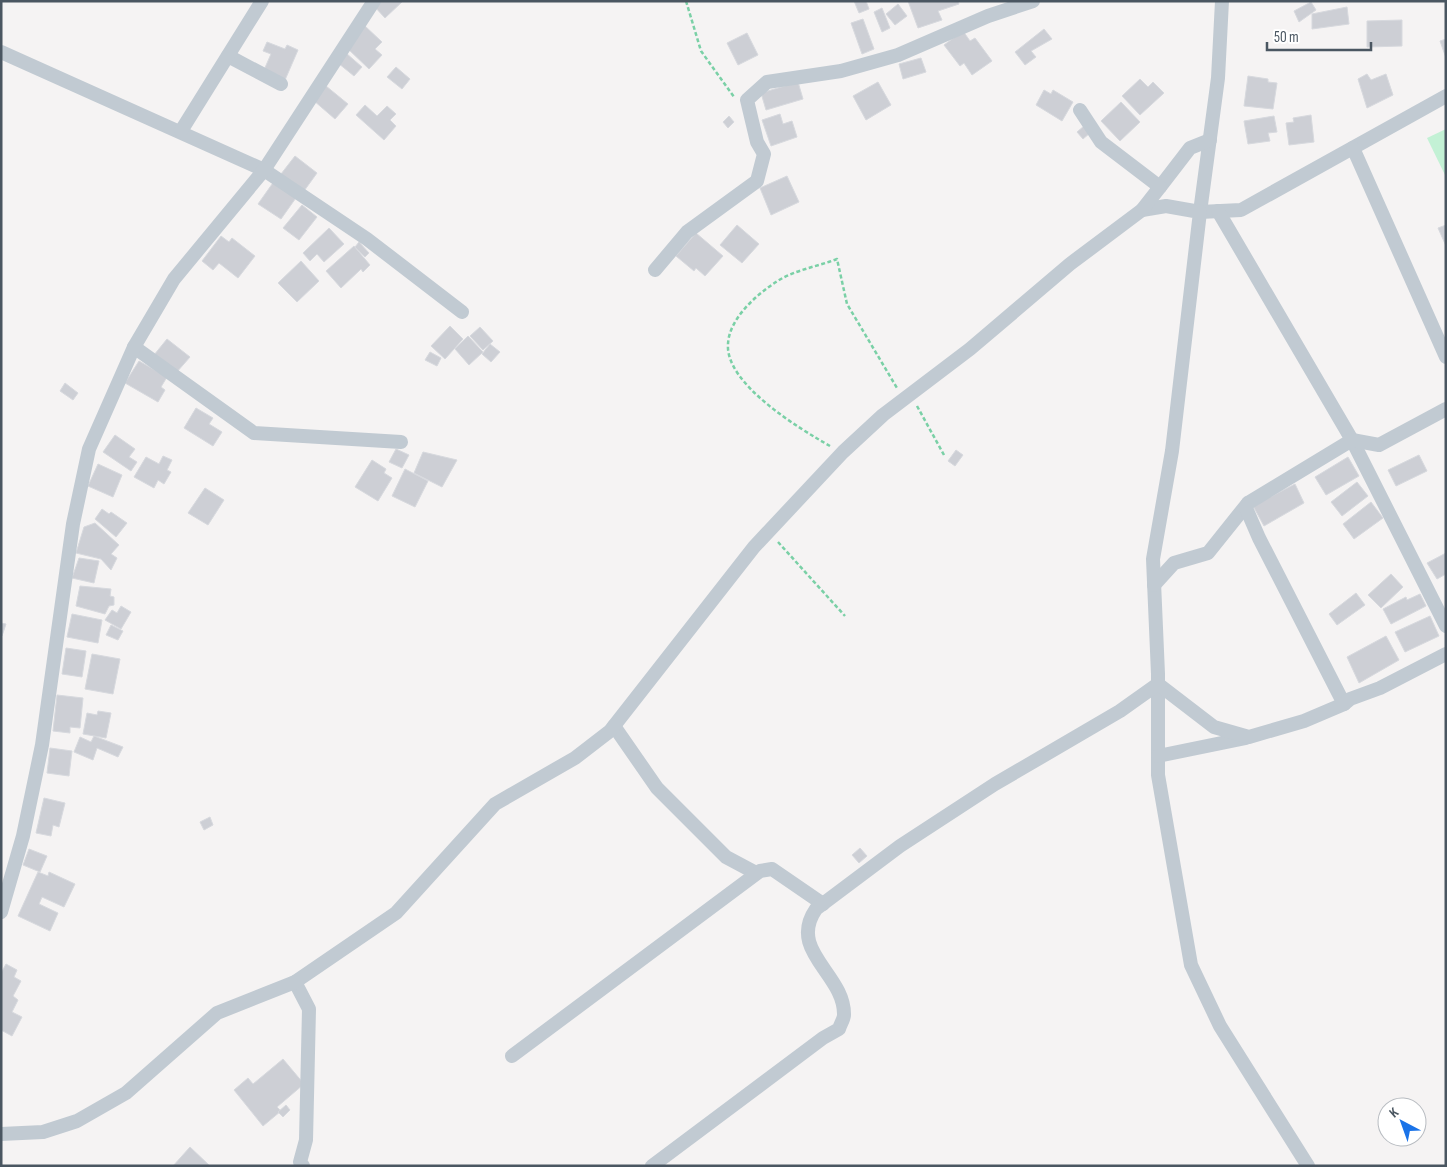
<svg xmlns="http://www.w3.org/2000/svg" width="1447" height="1167" font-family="'Sofia Sans Condensed',sans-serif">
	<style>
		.green { fill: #c3f1d5 }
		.building { fill: #cdcfd5; stroke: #d7d9de }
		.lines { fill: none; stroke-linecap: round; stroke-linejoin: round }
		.path { stroke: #7ad0a6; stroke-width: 2.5; stroke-dasharray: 4 2.5; stroke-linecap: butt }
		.street { stroke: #c1cad2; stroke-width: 14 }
	</style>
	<rect width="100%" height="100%" fill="#f5f3f3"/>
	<path class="green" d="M1446,129V177L1427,138Z"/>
	<g class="building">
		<path d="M379,1H403L385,18L374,6Z"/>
		<path d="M854,1H866L869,9L859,13Z"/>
		<path d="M908,1H958L959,4L938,11L942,20L918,28Z"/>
		<path d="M1311,2L1316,10L1299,22L1294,11Z"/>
		<path d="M898,4L907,16L895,25L886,14Z"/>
		<path d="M1347,7L1349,24L1312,29V14Z"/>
		<path d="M882,8L890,28L882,32L874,12Z"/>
		<path d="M863,19L874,49L862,54L851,23Z"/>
		<path d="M1402,20V46L1367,47V21Z"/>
		<path d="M365,26L382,42L375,49L382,55L369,69L346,47Z"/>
		<path d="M1044,29L1052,39L1031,51L1036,57L1025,65L1015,52Z"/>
		<path d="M963,31L970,41L975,38L992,61L972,75L964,63L960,66L944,45Z"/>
		<path d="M747,33L758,55L738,65L727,43Z"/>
		<path d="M1446,39V58L1440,41Z"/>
		<path d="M267,42L285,49L287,45L298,50L285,80L264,70L271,54L263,51Z"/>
		<path d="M346,53L362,67L354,76L338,63Z"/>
		<path d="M921,58L926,72L903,79L899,64Z"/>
		<path d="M396,67L410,79L402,89L387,77Z"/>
		<path d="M1367,74L1371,80L1386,74L1393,95L1367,108L1358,79Z"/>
		<path d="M1248,76L1268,79V82L1277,83L1273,109L1244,106Z"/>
		<path d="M1140,79L1148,87L1153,82L1164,93L1140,115L1122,96Z"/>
		<path d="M798,82L803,99L766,110L761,93Z"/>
		<path d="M878,82L891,105L866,120L853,96Z"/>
		<path d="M326,86L348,104L335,119L313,100Z"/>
		<path d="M1044,90L1051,94L1053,90L1073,102L1062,121L1036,105Z"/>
		<path d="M1121,102L1140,122L1120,141L1101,121Z"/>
		<path d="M365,105L377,116L387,106L396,114L390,120L396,126L384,140L356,115Z"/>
		<path d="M780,114L783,124L792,121L797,137L771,146L762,120Z"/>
		<path d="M1311,115L1314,142L1289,145L1286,123L1294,122L1293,118Z"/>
		<path d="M729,116L734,122L728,128L723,122Z"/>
		<path d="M1274,116L1277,132L1268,133L1270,141L1248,144L1244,121Z"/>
		<path d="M1084,126L1090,133L1083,139L1077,132Z"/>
		<path d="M295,156L317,173L304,191L281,174Z"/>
		<path d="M787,176L799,202L771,215L760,188Z"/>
		<path d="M275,180L298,195L281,219L258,204Z"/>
		<path d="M302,205L317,217L299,240L283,228Z"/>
		<path d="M737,225L759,244L742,263L720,245Z"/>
		<path d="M1446,225V246L1438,228Z"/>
		<path d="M329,228L344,244L324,262L317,254L310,261L303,253Z"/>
		<path d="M696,233L723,256L705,276L696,268L694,271L676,256Z"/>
		<path d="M221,236L229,242L232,238L255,256L238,278L219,263L213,270L202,261Z"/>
		<path d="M359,242L369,253L365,257L355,247Z"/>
		<path d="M354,246L370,265L363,272L361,269L341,288L326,271Z"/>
		<path d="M301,261L319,281L297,302L278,283Z"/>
		<path d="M450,326L463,339L445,359L431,346Z"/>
		<path d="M480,327L493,341L483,350L470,336Z"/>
		<path d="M468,336L483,352L469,365L455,349Z"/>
		<path d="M167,339L190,357L176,373L154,355Z"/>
		<path d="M490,344L500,352L491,362L482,354Z"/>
		<path d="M430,352L441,358L437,366L425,360Z"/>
		<path d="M139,361L167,377L161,387L165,390L158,402L125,383Z"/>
		<path d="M65,383L78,393L73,400L60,391Z"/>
		<path d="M196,408L213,418L209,424L222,432L213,446L184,428Z"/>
		<path d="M115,435L135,449L129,457L137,462L131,471L103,452Z"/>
		<path d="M396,449L409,455L402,468L389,462Z"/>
		<path d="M956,450L963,455L955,466L948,461Z"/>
		<path d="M423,452L457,460L442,487L414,473Z"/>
		<path d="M1419,455L1427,471L1396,486L1388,470Z"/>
		<path d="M163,456L172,460L167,470L171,472L164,484L158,480L154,488L134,477L146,457L159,464Z"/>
		<path d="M1348,457L1359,476L1326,495L1315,477Z"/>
		<path d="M372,460L386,469L384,473L392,478L378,501L355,487Z"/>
		<path d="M98,464L122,475L113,497L88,486Z"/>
		<path d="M405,469L428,481L415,507L392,496Z"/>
		<path d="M1357,482L1368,496L1342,516L1331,502Z"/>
		<path d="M1295,484L1304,503L1264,526L1253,506Z"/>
		<path d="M205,488L224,500L208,525L188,513Z"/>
		<path d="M1371,502L1383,518L1354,539L1343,524Z"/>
		<path d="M102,509L109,514L111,512L127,523L116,537L95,519Z"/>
		<path d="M95,523L119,545L111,554L117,558L111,570L101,559L76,553L84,527Z"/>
		<path d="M1446,553V574L1437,579L1427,563Z"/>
		<path d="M79,558L99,561L94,583L72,578Z"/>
		<path d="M1391,574L1403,587L1381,608L1368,595Z"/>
		<path d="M80,586L111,589L110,596L114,597V605L109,606L105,614L76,606Z"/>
		<path d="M1356,593L1365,605L1337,625L1329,614Z"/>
		<path d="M1420,594L1426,606L1391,624L1383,609L1406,597L1407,600Z"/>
		<path d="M121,606L131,612L121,629L105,620L112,610L117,613Z"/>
		<path d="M72,614L102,620L98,643L67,637Z"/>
		<path d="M1430,616L1439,636L1405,652L1395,632Z"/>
		<path d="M1,623L6,624L2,636H1Z"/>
		<path d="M111,625L123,631L118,640L106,635Z"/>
		<path d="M1386,636L1399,660L1359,683L1347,657Z"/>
		<path d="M66,648L86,651L82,677L62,674Z"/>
		<path d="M92,654L120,659L113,694L85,689Z"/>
		<path d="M57,695L83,698L80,728L70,727V733L53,731Z"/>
		<path d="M98,711L111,713L106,738L83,734L87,713L97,715Z"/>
		<path d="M94,736L123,747L118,757L97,748L93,760L74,752L80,737L91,742Z"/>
		<path d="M50,748L72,751L69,776L47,773Z"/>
		<path d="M44,798L65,803L59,827L53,825L51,836L36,833Z"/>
		<path d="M210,817L213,825L204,830L200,822Z"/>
		<path d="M860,848L867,856L859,863L852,855Z"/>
		<path d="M29,849L47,856L40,872L23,865Z"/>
		<path d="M38,872L48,876L49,872L75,884L64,907L42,897L39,904L58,913L50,931L18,916Z"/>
		<path d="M6,964L17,970L14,977L21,981L13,996L18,1000L12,1012L22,1017L12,1036L1,1030V973Z"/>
		<path d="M283,1059L304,1084L277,1107L281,1111L263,1126L234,1090L248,1078L253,1084Z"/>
		<path d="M286,1105L290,1110L283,1117L278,1112Z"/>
		<path d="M190,1147L210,1166H173Z"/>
	</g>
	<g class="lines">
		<g class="path">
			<path d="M686,1L701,51L734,97"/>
			<path d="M917,406L944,455"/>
			<path d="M830,446C800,429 725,384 728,344C729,319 756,295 776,282C794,270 816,267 837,259L847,304L897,388"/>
			<path d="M778,542L845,616"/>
		</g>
		<g class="street">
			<path d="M1222,1L1218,78L1200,212L1241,210L1446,96"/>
			<path d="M1,52L264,170L367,239L462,312"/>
			<path d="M228,56L281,84"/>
			<path d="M181,131L262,1"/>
			<path d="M1353,148L1446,357"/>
			<path d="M1160,187L1190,148L1210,140"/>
			<path d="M1142,210L1166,206L1200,212L1172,451L1153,559L1158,674V775L1191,965L1220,1026L1308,1166"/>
			<path d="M1218,211L1352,440L1446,626"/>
			<path d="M655,270L687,232L757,181L764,154L757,142L747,100L767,82L841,71L898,55L988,16L1033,1"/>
			<path d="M134,347L254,433L401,442"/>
			<path d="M1154,585L1174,563L1208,553L1248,503"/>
			<path d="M1344,704L1259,538L1246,508L1248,503L1352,440L1379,445L1446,409"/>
			<path d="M614,726L657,788L726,857L756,873"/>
			<path d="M1158,756L1246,738"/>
			<path d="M1,912L23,836L42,745L73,524L89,449L134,347L174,279L264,170L374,1"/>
			<path d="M295,982L309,1009L306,1140L300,1162L303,1166"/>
			<path d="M512,1056L760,871L772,869L823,904"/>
			<path d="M1,1134L43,1132L77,1121L126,1093L217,1013L295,982L396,913L495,804L575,758L610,731L754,547L843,452L883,415L970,349L1070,264L1142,210L1160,187L1101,142L1080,110"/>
			<path d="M652,1166L823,1038L839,1029C840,1025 844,1019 844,1015C845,974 787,951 816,909L900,846L995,784L1120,711L1158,684L1214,727L1249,737L1304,721L1344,704L1350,699L1380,688L1446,654"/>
		</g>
	</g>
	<rect width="1447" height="1167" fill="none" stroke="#4a5661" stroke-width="5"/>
	<g transform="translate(1402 1122) rotate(319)"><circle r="24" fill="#ffffff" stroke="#b7bbc0"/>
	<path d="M0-4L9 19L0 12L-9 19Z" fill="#1a73e8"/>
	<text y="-8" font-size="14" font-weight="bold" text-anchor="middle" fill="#4a5661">K</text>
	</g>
	<path d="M1267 42v8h104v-8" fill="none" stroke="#4a5661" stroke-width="2.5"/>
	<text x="1274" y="42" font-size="15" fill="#4a5661" stroke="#ffffff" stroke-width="4" paint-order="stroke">50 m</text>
</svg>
